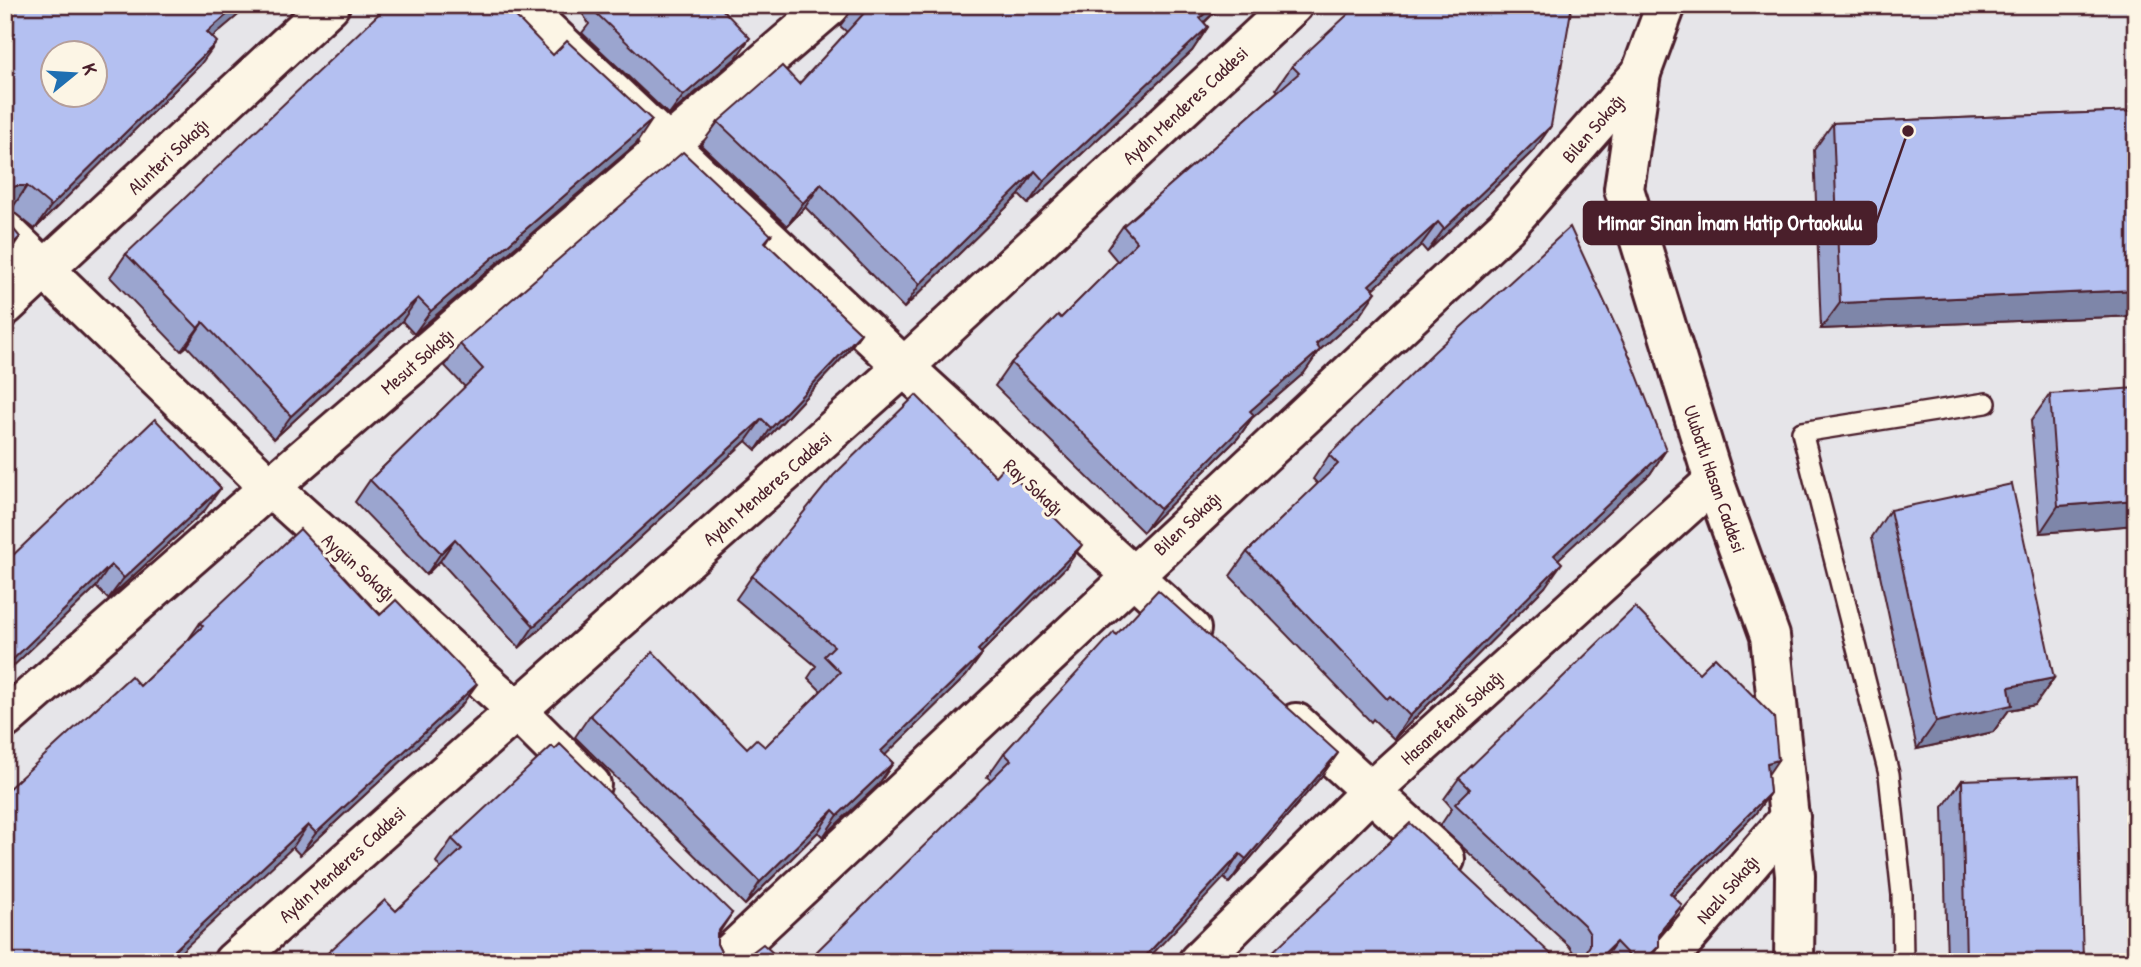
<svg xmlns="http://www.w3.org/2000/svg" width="2141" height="967" font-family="'Patrick Hand',sans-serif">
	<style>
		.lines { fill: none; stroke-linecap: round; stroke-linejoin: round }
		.lane-casing { stroke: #4a1f2b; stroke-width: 24 }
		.street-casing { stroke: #4a1f2b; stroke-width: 44 }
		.secondary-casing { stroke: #4a1f2b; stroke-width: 44 }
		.lane { stroke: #fcf5e5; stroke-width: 19 }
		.street { stroke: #fcf5e5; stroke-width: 38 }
		.secondary { stroke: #fcf5e5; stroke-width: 38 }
		.wall { fill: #9ba5cf; stroke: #4a1f2b; stroke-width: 2 }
		.shaded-wall { fill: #7e86a9; stroke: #4a1f2b; stroke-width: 2 }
		.building { fill: #b4c0f1; stroke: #4a1f2b; stroke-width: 2; fill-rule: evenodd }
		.labels { text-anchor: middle; stroke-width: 6; stroke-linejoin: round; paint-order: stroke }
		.street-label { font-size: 19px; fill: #4a1f2b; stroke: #fcf5e5 }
		.leader { fill: none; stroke: #4a1f2b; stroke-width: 2.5 }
		.callout-dot { fill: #4a1f2b; stroke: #fcf5e5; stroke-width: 2.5 }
		.callout { fill: #4a1f2b; stroke: #4a1f2b; stroke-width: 2.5 }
		.callout-label { font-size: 21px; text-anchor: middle; font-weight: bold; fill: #fff }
	</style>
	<rect width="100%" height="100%" fill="#e6e5e9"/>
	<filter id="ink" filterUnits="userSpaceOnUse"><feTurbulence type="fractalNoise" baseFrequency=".0143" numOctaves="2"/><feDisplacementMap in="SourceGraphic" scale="14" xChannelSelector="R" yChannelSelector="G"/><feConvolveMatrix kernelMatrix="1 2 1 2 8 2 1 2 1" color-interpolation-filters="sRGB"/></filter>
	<g filter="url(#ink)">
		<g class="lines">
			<defs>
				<path id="lane" d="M1903,962L1902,895L1889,774L1802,432L1986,403"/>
				<g id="street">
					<path d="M520,5L904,367L1191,629"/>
					<path d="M5,231L270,487L515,709L591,785"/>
					<path d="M5,306L330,5"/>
					<path d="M5,719L270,487L831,5"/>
					<path d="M1296,723L1445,859"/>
					<path d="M233,962L904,367L1293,5"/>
					<path d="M721,962L1506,227L1641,73"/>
					<path d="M1198,962L1372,790L1714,481"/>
					<path d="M1665,962L1790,817"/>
				</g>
				<path id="secondary" d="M1666,5L1641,73L1624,189L1714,481L1770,636L1795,875L1794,962"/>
			</defs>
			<use href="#lane" class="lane-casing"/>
			<use href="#street" class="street-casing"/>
			<use href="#secondary" class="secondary-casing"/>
			<use href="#lane" class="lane"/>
			<use href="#street" class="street"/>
			<use href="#secondary" class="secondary"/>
		</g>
		<g class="wall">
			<path d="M5,5H250L212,37L200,65L35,229L11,210H5Z"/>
			<path d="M577,5H718L736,58L669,115L582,33L589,24Z"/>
			<path d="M852,5H1222L1204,23L1208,27L1192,51L1028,204L1019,195L904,308L805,207L787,226L701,145L718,122L799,84L847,32L840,26L852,10Z"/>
			<path d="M1292,66L1551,126L1534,150L1427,252L1421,245L1373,289L1360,315L1320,350L1304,373L1252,418L1238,438L1143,532L995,386L1011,363L1061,318L1118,262L1107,249L1123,226L1278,91L1276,89Z"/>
			<path d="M2136,111V316L1821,329L1814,150L1833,123Z"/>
			<path d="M636,144L414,334L402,321L274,439L187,346L181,351L110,277L126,254Z"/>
			<path d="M771,235L766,243L861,333L845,355L756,450L746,441L519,648L440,561L426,575L355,502L370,480L465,387L445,366L460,344Z"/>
			<path d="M2050,394L2136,525L2040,533L2031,421Z"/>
			<path d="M1666,450L1650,474L1558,559L1545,587L1394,739L1373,719L1371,722L1230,576L1247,552L1318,484L1313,479L1329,455Z"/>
			<path d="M205,510L108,599L96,587L5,674V557L8,560Z"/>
			<path d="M1890,510L2054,678L2035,705L2009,710L1993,732L1917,749L1872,537Z"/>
			<path d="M1066,567L981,653L982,654L966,676L885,755L893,763L878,785L823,837L818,832L745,905L575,737L590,715L747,748L765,747L821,691L808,678L816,666L736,599L752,576Z"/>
			<path d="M200,623L461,706L300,855L140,686L188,640Z"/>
			<path d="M1116,635L1338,753L1321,777L1229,883L1224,878L991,780L987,777L1004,753Z"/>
			<path d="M1768,775L1770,793L1755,814L1673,896L1667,926L1659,936L1648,962H1569L1575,961V955L1569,946L1440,826L1452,808L1444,799L1459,778Z"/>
			<path d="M1962,780L2083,962H1947L1943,807Z"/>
			<path d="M452,839L732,913L717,936V944L722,954L732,959L318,962L396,911L441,869L436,862Z"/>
		</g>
		<g class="shaded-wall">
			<path d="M238,5H250L191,55L207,32Z"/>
			<path d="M1214,5H1222L1184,41L1200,18Z"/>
			<path d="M1208,27L1192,51L1028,204L1044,181Z"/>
			<path d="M750,38L736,58L669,115L683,96Z"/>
			<path d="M217,42L200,65L35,229L51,206Z"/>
			<path d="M652,120L636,144L414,334L431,311Z"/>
			<path d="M1551,126L1534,150L1427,252L1444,229Z"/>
			<path d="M1035,171L1019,195L904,308L920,284Z"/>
			<path d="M821,184L805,207L787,226L803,203Z"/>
			<path d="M16,186H27L11,210H5V193Z"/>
			<path d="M1438,222L1421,245L1353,308L1369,285Z"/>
			<path d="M20,237L5,258V251Z"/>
			<path d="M2136,290V316L1821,329L1840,303Z"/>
			<path d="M1376,292L1360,315L1300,367L1316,344Z"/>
			<path d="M418,298L402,321L274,439L291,416Z"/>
			<path d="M203,322L187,346L181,351L198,328Z"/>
			<path d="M861,333L845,355L756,450L771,428Z"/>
			<path d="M1320,350L1304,373L1252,418L1238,438L1143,532L1160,509L1250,411Z"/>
			<path d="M762,419L746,441L519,648L534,626Z"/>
			<path d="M1666,450L1650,474L1537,579L1554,555Z"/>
			<path d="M221,488L205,510L108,599L124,578Z"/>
			<path d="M2136,500V525L2040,533L2058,506Z"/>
			<path d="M455,539L440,561L426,575L441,553Z"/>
			<path d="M1082,545L1066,567L962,672L978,650Z"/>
			<path d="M1562,563L1545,587L1394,739L1410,716Z"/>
			<path d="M111,565L96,587L5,674V667Z"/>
			<path d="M982,654L966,676L866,774L881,751Z"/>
			<path d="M2054,678L2035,705L2009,710L1993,732L1917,749L1936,722L2009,687Z"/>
			<path d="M477,684L461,706L300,855L316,833Z"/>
			<path d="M1338,753L1321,777L1229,883L1246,859Z"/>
			<path d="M1778,760L1763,782L1767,763Z"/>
			<path d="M893,763L878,785L823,837L838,815Z"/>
			<path d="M1770,793L1755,814L1655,914L1670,893Z"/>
			<path d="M833,810L818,832L745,905L760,882Z"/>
			<path d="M308,825L293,847L170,962H162Z"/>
			<path d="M1240,854L1224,878L1145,962H1140Z"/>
			<path d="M1682,905L1667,926L1648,948L1663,927Z"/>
			<path d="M1616,942L1602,962H1595Z"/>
			<path d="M1659,946L1648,962H1643Z"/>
		</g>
		<g class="building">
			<path d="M5,5H238L207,32L217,42L51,206L27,186H16L6,192L5,194ZM52,52H94V94H52Z"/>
			<path d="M388,5H505L553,55L567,41L652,120L431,311L418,298L291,416L203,322L198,328L126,254Z"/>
			<path d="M603,5H718L750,38L683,96L596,13Z"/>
			<path d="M860,5H1214L1200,18L1208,27L1044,181L1035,171L920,284L821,184L803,203L718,122L782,66L799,84L866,11Z"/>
			<path d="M1358,5H1572L1551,126L1444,229L1438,222L1369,285L1376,292L1316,344L1320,350L1250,411L1254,415L1160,509L1011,363L1058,315L1061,318L1137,242L1123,226L1299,73L1292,66Z"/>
			<path d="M2136,111V290L1840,303L1833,123Z"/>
			<path d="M683,152L771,235L765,242L861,333L771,428L762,419L534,626L455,539L441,553L370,480L483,369L460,344Z"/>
			<path d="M5,219L20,237L5,251Z"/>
			<path d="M1570,227L1630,357L1666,450L1554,555L1562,563L1410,716L1390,696L1387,699L1247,552L1338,464L1329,455L1435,351Z"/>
			<path d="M2136,388V500L2058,506L2050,394Z"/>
			<path d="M916,395L996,476L1004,467L1082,545L978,650L982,654L881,751L893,763L838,815L833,810L760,882L590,715L653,652L747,748L756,739L765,747L840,672L824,656L834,646L752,576L833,476Z"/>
			<path d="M155,419L221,488L124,578L111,565L5,667V557L8,560Z"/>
			<path d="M2012,484L2054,678L2009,687L2012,705L1936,722L1890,510Z"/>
			<path d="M300,529L380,615L396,600L477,684L316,833L308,825L162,962H5V792L131,676L140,686L203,626L200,623Z"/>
			<path d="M1158,590L1338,753L1246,859L1240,854L1140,962H806L1011,760L1004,753L1114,632L1116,635Z"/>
			<path d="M1635,607L1699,673L1715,657L1774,717L1778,760L1767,763L1770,793L1670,893L1682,905L1663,927L1659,936V946L1643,962H1635L1616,942L1595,962H1569L1576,961L1584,956L1590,945V934L1584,925L1455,804L1470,789L1459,778Z"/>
			<path d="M560,744L732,913L717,933V944L722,954L732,959L742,960L763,944L783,962H318L385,900L396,911L462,849L452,839L552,746L555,749Z"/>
			<path d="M2078,776L2083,962H1966L1962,780Z"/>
			<path d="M1410,823L1554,957L1564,962H1255L1262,955L1266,958Z"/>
		</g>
	</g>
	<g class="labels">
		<g class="street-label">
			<text transform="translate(1185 105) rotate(-43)" y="7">Aydın Menderes Caddesi</text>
			<text transform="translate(1593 128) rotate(-49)" y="7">Bilen Sokağı</text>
			<text transform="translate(168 156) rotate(-43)" y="7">Alınteri Sokağı</text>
			<text transform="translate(417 361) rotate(-41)" y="7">Mesut Sokağı</text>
			<text transform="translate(1715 479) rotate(71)" y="7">Ulubatlı Hasan Caddesi</text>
			<text transform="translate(1034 487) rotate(43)" y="7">Ray Sokağı</text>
			<text transform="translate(767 488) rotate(-41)" y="7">Aydın Menderes Caddesi</text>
			<text transform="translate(1187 523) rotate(-43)" y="7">Bilen Sokağı</text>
			<text transform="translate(359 567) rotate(42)" y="7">Aygün Sokağı</text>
			<text transform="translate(1452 717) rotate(-42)" y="7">Hasanefendi Sokağı</text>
			<text transform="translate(342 864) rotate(-42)" y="7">Aydın Menderes Caddesi</text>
			<text transform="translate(1727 889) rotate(-49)" y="7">Nazlı Sokağı</text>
		</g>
	</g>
	<path class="leader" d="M1908 131L1876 223"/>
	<circle class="callout-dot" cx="1908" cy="131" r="7"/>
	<rect class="callout" x="1584" y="202" width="292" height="42" rx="7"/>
	<g class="callout-label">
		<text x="1730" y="230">Mimar Sinan İmam Hatip Ortaokulu</text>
	</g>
	<rect width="2141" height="967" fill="none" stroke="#fcf5e5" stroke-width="28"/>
	<rect x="14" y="14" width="2113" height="939" fill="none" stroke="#4a1f2b" stroke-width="2.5" filter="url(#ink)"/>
	<g transform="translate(74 74) rotate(72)"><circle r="33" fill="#fcf5e5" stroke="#b59f9b" stroke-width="2"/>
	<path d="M0-5L12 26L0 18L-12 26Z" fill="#1f6fb2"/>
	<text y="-10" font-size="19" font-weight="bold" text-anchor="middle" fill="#4a1f2b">K</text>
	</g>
</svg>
